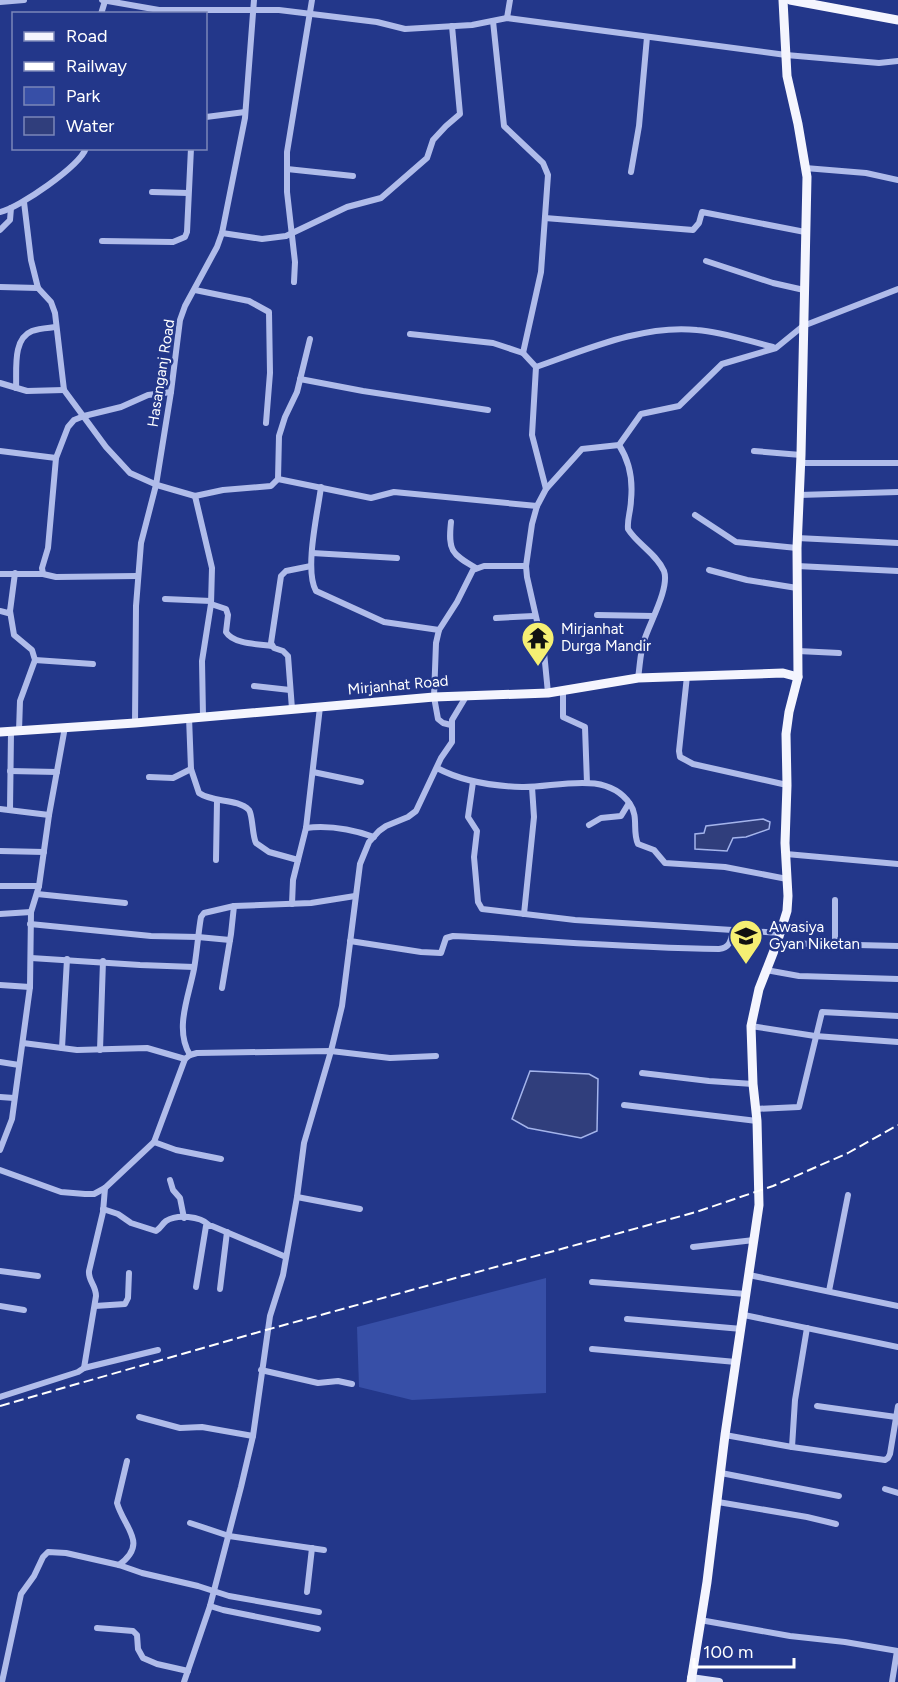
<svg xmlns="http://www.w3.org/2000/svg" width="898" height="1682" font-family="Figtree,sans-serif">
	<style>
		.green { fill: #374fa7 }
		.water { fill: #303e7c; stroke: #a4b4eb; stroke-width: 1.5 }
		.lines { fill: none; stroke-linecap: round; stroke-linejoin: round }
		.street { stroke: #b0bcea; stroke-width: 6 }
		.secondary { stroke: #dbe1f8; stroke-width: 8 }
		.primary { stroke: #f4f5fe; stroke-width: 9 }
		.rail { stroke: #fff; stroke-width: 2; stroke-dasharray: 10 4.5; stroke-linecap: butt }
		.labels { text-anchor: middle; stroke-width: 5; stroke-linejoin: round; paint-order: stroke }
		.street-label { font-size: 15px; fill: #fff; stroke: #23378a }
		.poi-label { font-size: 15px; fill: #fff; stroke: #23378a; text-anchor: start }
	</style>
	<rect width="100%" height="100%" fill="#23378a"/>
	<path class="green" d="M546,1278V1393L412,1400L359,1387L357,1327Z"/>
	<g class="water">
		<path d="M763,819L770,822L769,829L746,837L733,838L727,851L695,849V834L704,833L706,826Z"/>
		<path d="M530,1071L589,1074L598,1079L597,1131L581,1138L528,1128L512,1119Z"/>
	</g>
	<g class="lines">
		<g class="street">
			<path d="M102,0L159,10H279L377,22L405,29L472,25L507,18L786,55L879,63L898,61"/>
			<path d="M0,2L24,0"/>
			<path d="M101,14L105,1"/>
			<path d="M507,18L510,0"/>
			<path d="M493,21L504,126L543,163L548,175L541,272L523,353"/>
			<path d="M206,117L245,112"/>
			<path d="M805,168L866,173L898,180"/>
			<path d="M287,169L353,176"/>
			<path d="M631,172L639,126L647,37"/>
			<path d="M152,192L188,193"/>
			<path d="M24,202L31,260L38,288L51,302L55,313L64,390L106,447L130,473L157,485L195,496L223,490L271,486L278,479L279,436L285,417L297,392L310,339"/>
			<path d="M0,212C19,208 80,166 86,148"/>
			<path d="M545,218L693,230L699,223L702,212L805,232"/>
			<path d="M0,230L10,220L11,208"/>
			<path d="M222,233L262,239L286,236L347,207L381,198L427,158L433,140L446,126L460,114L452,26"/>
			<path d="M102,241L173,242L185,237L187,232L191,148"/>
			<path d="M706,261L773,283L804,290"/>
			<path d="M294,282L295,262L287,192V152L312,0"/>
			<path d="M0,287L38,288"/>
			<path d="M195,290L249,301L269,312L270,373L266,423"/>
			<path d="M410,334L493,343L523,353L536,367L532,435L546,489"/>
			<path d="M536,367C585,350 644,324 697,330C723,332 748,341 773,347"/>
			<path d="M300,379L363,391L488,410"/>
			<path d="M0,383L27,391L64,390"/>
			<path d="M16,388C17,370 12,339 32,331C40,328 49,328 56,327"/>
			<path d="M619,445C630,462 633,480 631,500C631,510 627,519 628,529C637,544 656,553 664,571C670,588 649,624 644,641C640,653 640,666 638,678"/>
			<path d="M0,451L56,458"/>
			<path d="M754,451L801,455"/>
			<path d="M801,463H898"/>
			<path d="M278,479L371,498L394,492L537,506"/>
			<path d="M321,487C318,511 304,570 316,591L384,622L439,630"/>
			<path d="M799,495L898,492"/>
			<path d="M195,496L212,568L211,604L202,661L203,716"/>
			<path d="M695,515L736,542L797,548"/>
			<path d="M451,522C448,550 451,554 476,568"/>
			<path d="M797,538L898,543"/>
			<path d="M312,553L397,558"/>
			<path d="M797,566L898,571"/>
			<path d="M709,570L747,580L797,588"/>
			<path d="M0,574H43"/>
			<path d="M137,576L56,577L43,574L42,568L48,548L56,458L68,427L74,420L84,416L121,407L148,395L171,392"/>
			<path d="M165,599L211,601"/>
			<path d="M211,604L226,609L228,615L226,632C233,644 258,644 272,646"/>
			<path d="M0,611L8,613L10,611L15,573"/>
			<path d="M10,611L14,635L32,650L35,660L20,701L19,731"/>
			<path d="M597,615L653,616"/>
			<path d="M496,618L534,616"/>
			<path d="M798,651L839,653"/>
			<path d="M35,660L93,664"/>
			<path d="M687,676L679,751L680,757L693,764L787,785"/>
			<path d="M254,686L290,690"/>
			<path d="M563,691V717L585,727L587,783"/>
			<path d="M548,693L544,652L527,577L526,566L532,524L537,506L546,489L582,449L619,445L641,414L679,406L722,364L776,348L803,326L898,289"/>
			<path d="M292,709L288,656L283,651L274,648L271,643L281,576L286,571L311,566"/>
			<path d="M189,717L191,769L199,793C213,803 237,798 249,810C253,816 252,835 256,843L269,852L298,860"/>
			<path d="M135,723L136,606L141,543L156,485L171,392L180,320L185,306L217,247L222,233L245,118L254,0"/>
			<path d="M451,725L443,723L438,719L434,697L436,643L439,630L457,602L473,570L484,566H526"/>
			<path d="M437,768C463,782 492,786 522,787C555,788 606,769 630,804C639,817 632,831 638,844L654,850L665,863L725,867L787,879"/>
			<path d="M10,771L57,772"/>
			<path d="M313,772L361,782"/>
			<path d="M149,777L173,778L191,769"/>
			<path d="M473,782L468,817L477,831L474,857L478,902L482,909L575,920L780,933"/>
			<path d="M0,809L49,815"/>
			<path d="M10,810L11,732"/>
			<path d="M589,825L601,818L621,816L629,803"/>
			<path d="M306,828C330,825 351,829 374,837"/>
			<path d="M0,851L44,852"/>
			<path d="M786,854L898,864"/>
			<path d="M216,860L217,801"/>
			<path d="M0,886H39"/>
			<path d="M37,894L125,903"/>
			<path d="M835,900V943"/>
			<path d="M292,904L293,880L306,828L320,707"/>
			<path d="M0,914L31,912"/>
			<path d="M524,914L534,817L532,787"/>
			<path d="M30,924L151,936L198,937L230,940"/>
			<path d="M350,941L421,952L441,953L446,938L453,936C542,940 630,948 719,949C730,948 731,940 733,931"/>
			<path d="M777,943L898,946"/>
			<path d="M31,958L140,965L194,967"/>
			<path d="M766,970L799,976L898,979"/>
			<path d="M0,985L30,987"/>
			<path d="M222,988L231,934L234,906"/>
			<path d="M751,1026L815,1036L898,1042"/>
			<path d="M23,1043L77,1050L147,1048L185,1059"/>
			<path d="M62,1048L67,959"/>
			<path d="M100,1050L103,961"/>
			<path d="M190,1055C174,1029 189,996 194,969C197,952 198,934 201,917L204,913L234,906L311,903L355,896"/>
			<path d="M0,1062L19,1065"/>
			<path d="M642,1073L709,1081L753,1084"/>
			<path d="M0,1097L14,1098"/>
			<path d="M624,1105L757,1121"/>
			<path d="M755,1109L799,1107L822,1012L898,1016"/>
			<path d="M154,1142L176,1150L221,1159"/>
			<path d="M0,1150L12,1119L30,987L31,912L39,886L49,815L65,727"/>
			<path d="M0,1170L61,1192L85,1194H94L105,1188L154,1142L185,1059L190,1055L197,1053L331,1051L390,1058L436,1056"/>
			<path d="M170,1180L173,1190L180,1198L184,1218"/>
			<path d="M297,1197L360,1209"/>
			<path d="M103,1209L118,1214L131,1223L156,1231C161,1228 162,1224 166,1221C177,1214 200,1216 209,1225"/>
			<path d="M693,1247L754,1240"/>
			<path d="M0,1271L38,1276"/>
			<path d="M749,1275L898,1306"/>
			<path d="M592,1282L746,1294"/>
			<path d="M196,1287L206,1226H212L286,1257"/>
			<path d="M220,1289L227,1232"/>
			<path d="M829,1291L848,1195"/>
			<path d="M0,1306L24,1310"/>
			<path d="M95,1306L125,1304L128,1298L129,1273"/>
			<path d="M744,1315L898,1347"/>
			<path d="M627,1319L742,1329"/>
			<path d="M592,1349L736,1362"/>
			<path d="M84,1368L158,1350"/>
			<path d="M261,1370L318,1383L338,1381L352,1384"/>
			<path d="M0,1397L78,1372L84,1368L96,1296C96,1285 88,1281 89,1271L103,1212L105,1188"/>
			<path d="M817,1406L896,1417"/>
			<path d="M139,1417L180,1428L202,1427L253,1436"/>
			<path d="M725,1435L792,1447L885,1460L888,1458L890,1454L898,1406"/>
			<path d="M792,1447L795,1400L807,1328"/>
			<path d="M721,1473L839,1496"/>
			<path d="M885,1489L898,1493"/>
			<path d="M718,1502L807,1517L836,1524"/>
			<path d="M190,1523L229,1536L324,1550"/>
			<path d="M119,1565C149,1543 124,1528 117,1503L127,1461"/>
			<path d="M307,1592L312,1548"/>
			<path d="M210,1606L223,1610L318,1629"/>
			<path d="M700,1620L790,1636L845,1642L898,1651"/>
			<path d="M97,1628L133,1631L137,1635L138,1649L143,1658L157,1664L188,1671"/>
			<path d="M2,1682L21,1594L34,1576L43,1557L48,1552L66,1553L119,1565L142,1573L198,1586L229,1596L319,1612"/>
			<path d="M184,1682L210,1606L241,1487L253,1436L270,1316L283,1275L297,1197L304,1143L331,1051L342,1006L360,864L369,842L379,831L386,826L408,817L416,811L441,758L452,742V720L467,695"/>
			<path d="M892,1682L897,1651"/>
		</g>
		<path class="secondary" d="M691,1678L719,1682"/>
		<g class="primary">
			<path d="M790,0L898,20"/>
			<path d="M0,732L135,723L434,697L548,693L638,678L783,673L798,677"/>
			<path d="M691,1682L707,1582L725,1435L759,1205L757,1121L753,1084L751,1026L759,989L777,943L787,911L788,896L785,843L787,785L786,734L789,712L798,677L797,548L801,455L807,177L798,124L787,76L783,0"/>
		</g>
		<path class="rail" d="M0,1406L266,1330L696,1212L773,1186L848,1153L898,1125"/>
	</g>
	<defs>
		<symbol id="temple-pin" viewBox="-11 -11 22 30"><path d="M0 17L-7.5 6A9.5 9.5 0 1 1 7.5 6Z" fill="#f5ef73" stroke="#23378a"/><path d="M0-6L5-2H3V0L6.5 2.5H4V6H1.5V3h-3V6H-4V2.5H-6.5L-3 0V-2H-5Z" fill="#111"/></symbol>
		<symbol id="school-pin" viewBox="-11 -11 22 30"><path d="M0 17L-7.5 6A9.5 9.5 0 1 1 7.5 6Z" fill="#f5ef73" stroke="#23378a"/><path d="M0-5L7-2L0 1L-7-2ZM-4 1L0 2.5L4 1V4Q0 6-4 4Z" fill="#111"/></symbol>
	</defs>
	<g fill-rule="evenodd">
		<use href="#temple-pin" x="519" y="619" width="38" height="52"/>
		<use href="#school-pin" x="727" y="917" width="38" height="52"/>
	</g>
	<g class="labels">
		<g class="street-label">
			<text transform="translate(161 373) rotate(-81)" y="5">Hasanganj Road</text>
			<text transform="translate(398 685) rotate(-5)" y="5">Mirjanhat Road</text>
		</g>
		<g class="poi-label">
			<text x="561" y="634">Mirjanhat<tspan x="561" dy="17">Durga Mandir</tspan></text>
			<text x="769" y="932">Awasiya<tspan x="769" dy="17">Gyan Niketan</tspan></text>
		</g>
	</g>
	<rect x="12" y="12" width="195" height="138" fill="#23378a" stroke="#7b87b9" stroke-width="1.5"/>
	<rect x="24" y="32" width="30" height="9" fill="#f4f5fe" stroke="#7b87b9" stroke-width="1.5"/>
	<text x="66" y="42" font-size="18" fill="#ffffff">Road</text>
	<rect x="24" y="62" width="30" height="9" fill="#ffffff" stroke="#7b87b9" stroke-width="1.5"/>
	<text x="66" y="72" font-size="18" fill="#ffffff">Railway</text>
	<rect x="24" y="87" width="30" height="18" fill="#374fa7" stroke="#7b87b9" stroke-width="1.5"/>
	<text x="66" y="102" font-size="18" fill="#ffffff">Park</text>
	<rect x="24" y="117" width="30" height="18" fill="#303e7c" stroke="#7b87b9" stroke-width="1.5"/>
	<text x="66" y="132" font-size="18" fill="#ffffff">Water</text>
	<path d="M694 1658v9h100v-9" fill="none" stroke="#ffffff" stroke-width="3"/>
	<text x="703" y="1658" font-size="18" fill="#ffffff" stroke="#23378a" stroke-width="4.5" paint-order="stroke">100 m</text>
</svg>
